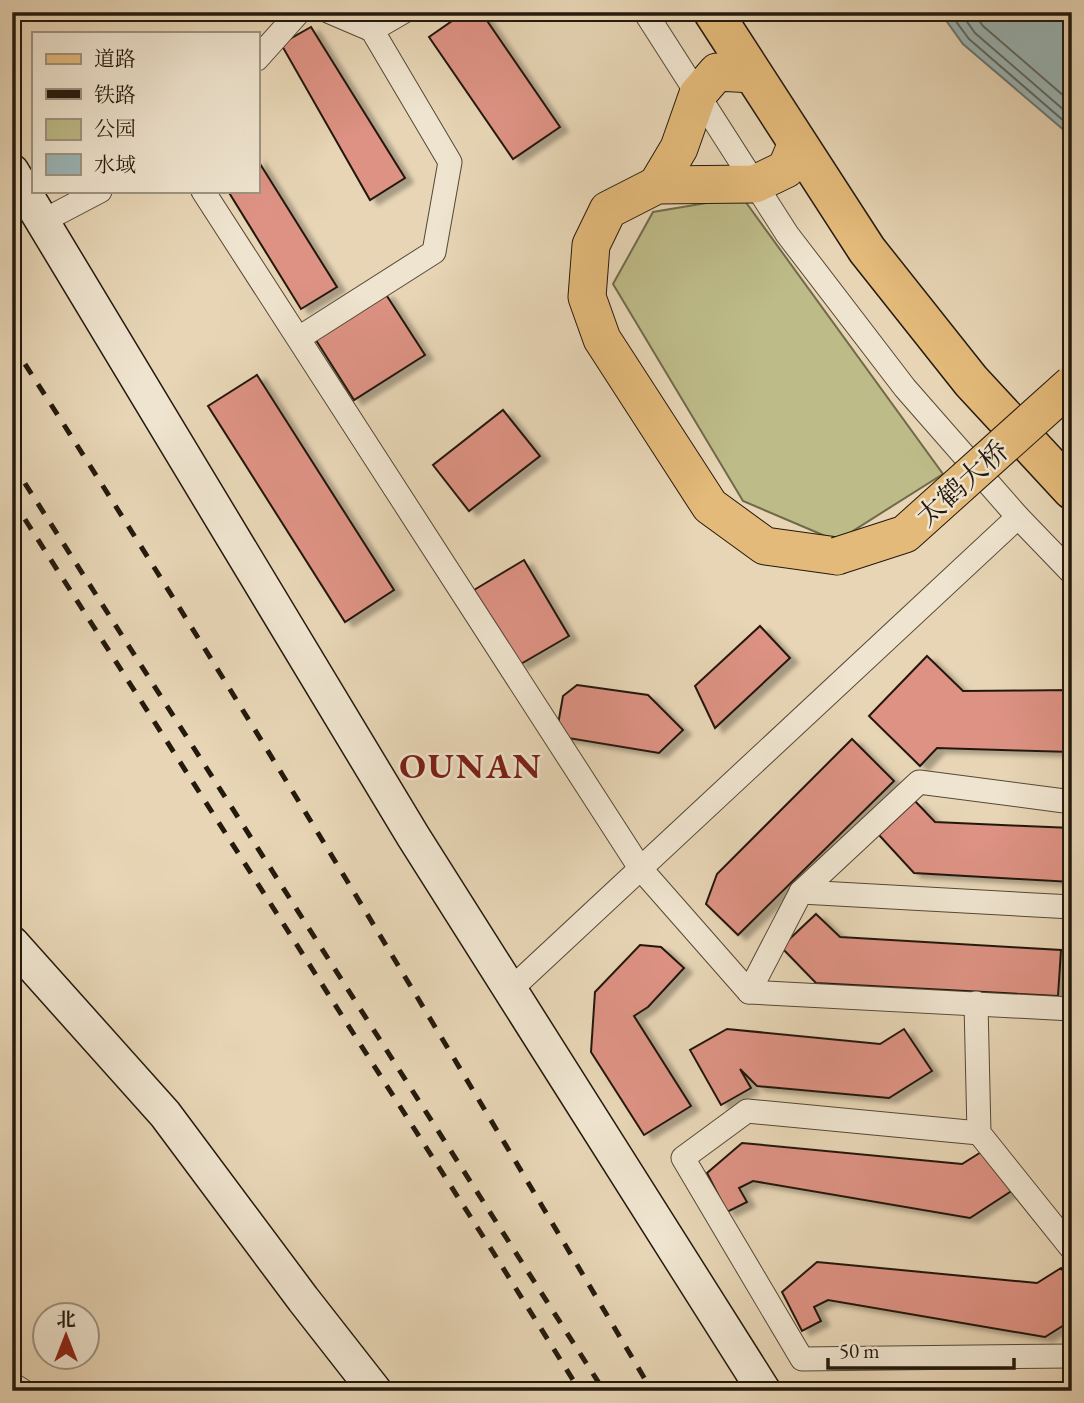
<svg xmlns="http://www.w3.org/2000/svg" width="1084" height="1403" font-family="'EB Garamond','Noto Serif SC',serif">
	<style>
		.green { fill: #bdbb88; stroke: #706a4a; stroke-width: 2 }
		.water { fill: #9ab6b7; stroke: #6b7773; stroke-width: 2 }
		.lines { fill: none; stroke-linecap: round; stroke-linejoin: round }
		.shore { stroke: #5f6862; stroke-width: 2 }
		.building { fill: #dd9283; stroke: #24190d; stroke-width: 2; filter: url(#shadow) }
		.street-casing { stroke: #554837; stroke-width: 25 }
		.secondary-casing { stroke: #24190d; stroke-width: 36 }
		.primary-casing { stroke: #24190d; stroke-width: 39 }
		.highway-casing { stroke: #24190d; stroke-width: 41 }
		.street { stroke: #efe4cf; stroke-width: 23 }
		.secondary { stroke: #efe4cf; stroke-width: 33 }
		.primary { stroke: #e4ba7a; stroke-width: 37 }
		.highway { stroke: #e4ba7a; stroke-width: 38 }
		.rail { stroke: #24190d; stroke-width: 5; stroke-dasharray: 12 12; stroke-linecap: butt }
		.primary-bridge-casing { stroke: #24190d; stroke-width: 39; stroke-linecap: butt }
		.primary-bridge { stroke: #e4ba7a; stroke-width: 37 }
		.labels { text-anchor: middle; stroke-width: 5; stroke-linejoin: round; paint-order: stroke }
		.street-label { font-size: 28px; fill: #24190d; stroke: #efe4cf }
		.district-label { font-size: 35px; font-weight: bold; letter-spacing: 2px; fill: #7a1f14; stroke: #efe4cf }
	</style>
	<defs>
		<filter id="shadow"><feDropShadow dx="8" dy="4.5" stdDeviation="2" flood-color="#0004"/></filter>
	</defs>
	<rect width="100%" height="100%" fill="#e7d5b5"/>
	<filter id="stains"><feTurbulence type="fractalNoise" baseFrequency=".00286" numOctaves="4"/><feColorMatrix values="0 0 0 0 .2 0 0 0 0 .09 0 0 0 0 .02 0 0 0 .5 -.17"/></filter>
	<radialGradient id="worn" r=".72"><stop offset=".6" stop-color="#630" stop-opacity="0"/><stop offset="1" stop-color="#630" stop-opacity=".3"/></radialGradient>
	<path class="green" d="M742,197L943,474L837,541L743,501L613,284L653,212Z"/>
	<path class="water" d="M940,12H1072V137L963,44Z"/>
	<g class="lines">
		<g class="shore">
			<path d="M949,12L969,39L1072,128"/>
			<path d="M960,12L975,33L1072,117"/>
			<path d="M973,12L983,26L1072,103"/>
		</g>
	</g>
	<g class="building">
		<path d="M465,12H481L560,127L513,159L429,37Z"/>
		<path d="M311,27L405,178L370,200L281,44Z"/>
		<path d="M257,159L337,287L301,309L228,191H257Z"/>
		<path d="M385,293L425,355L354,400L314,337Z"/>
		<path d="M257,375L394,590L345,622L208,406Z"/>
		<path d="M503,410L540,456L469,511L433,465Z"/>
		<path d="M524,560L569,636L519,665L474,590Z"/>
		<path d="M760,626L790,658L715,728L695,686Z"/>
		<path d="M927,656L963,691L1072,690V752L937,748L920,766L869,716Z"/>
		<path d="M577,685L648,695L683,730L659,753L556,736L563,696Z"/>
		<path d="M852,739L894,781L738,935L706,904L717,874Z"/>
		<path d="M915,801L935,822L1072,828V882L914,873L879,835Z"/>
		<path d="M816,914L840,937L1061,950L1058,996L816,983L781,947Z"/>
		<path d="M640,945L661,947L684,968L648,1007L634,1016L691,1106L644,1135L591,1052L595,992Z"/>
		<path d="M727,1029L880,1044L904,1029L932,1071L889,1098L757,1086L740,1069L751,1088L721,1105L690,1050Z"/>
		<path d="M742,1143L962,1164L986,1149L1013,1190L970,1218L753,1181L739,1188L747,1202L727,1212L707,1173Z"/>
		<path d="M817,1262L1037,1283L1061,1268L1072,1284V1320L1045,1337L828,1300L814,1307L821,1321L802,1331L782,1292Z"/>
	</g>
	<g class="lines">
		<defs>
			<g id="street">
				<path d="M645,12L787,234L905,388L1018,517L1072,573"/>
				<path d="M372,30L403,12"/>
				<path d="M257,59L299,12"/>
				<path d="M203,191L640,868L749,992L801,892L919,782L1072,802"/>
				<path d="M41,222L100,191"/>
				<path d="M299,338L434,252L450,162L372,30L330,12"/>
				<path d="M801,892L1072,907"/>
				<path d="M510,990L1018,517"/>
				<path d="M749,992L1072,1009"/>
				<path d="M976,1003L979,1133L1072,1249"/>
				<path d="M979,1133L747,1111L683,1158L802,1359L1072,1356"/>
				<path d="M12,1384L23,1391"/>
			</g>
			<g id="secondary">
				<path d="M12,171L413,836L764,1391"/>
				<path d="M12,943L165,1114L303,1299L375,1391"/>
			</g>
			<g id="primary">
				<path d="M797,143L786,169L755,184L657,185L608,210L591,245L587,297L602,339L710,506L765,546L837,556"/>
				<path d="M657,185L679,148L698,94L717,72L753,74"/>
			</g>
			<path id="highway" d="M713,12L867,250L971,381L1072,490"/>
		</defs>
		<use href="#street" class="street-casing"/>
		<use href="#secondary" class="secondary-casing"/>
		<use href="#primary" class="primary-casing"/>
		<use href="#highway" class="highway-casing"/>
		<use href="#street" class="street"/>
		<use href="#secondary" class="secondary"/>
		<use href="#primary" class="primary"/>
		<use href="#highway" class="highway"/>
		<g class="rail">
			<path d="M12,344C234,687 443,1039 652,1391"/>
			<path d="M12,463L604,1391"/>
			<path d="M12,499L493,1252L580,1391"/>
		</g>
		<defs>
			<path id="primary-bridge" d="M837,556L905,534L1072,384"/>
		</defs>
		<use href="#primary-bridge" class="primary-bridge-casing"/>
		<use href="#primary-bridge" class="primary-bridge"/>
	</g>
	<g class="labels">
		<g class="street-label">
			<text transform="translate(962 483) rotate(-42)" y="10">太鹤大桥</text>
		</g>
		<g class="district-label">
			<text x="471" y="778">OUNAN</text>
		</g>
	</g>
	<rect width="1084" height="1403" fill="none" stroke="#e7d5b5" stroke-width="42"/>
	<rect x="14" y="14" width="1056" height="1375" fill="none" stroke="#24190d" stroke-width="3.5"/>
	<rect x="21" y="21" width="1042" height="1361" fill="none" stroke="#24190d" stroke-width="2"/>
	<rect x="32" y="32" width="228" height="161" fill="#efe4cf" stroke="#9e9381" stroke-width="2"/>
	<rect x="46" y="54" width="35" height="10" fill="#e4ba7a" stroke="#9e9381" stroke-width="2"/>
	<text x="94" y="66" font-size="21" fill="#24190d">道路</text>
	<rect x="46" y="89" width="35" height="10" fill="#24190d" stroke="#9e9381" stroke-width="2"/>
	<text x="94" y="102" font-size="21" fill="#24190d">铁路</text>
	<rect x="46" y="119" width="35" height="21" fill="#bdbb88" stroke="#9e9381" stroke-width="2"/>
	<text x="94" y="136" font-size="21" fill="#24190d">公园</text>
	<rect x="46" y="154" width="35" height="21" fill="#9ab6b7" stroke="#9e9381" stroke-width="2"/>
	<text x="94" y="172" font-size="21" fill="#24190d">水域</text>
	<g transform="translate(66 1336)"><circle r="33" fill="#efe4cf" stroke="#9e9381" stroke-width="2"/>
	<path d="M0-5L12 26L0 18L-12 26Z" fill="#8f2418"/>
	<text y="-10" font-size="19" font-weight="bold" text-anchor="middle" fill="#24190d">北</text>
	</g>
	<path d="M828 1358v10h186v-10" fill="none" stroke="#24190d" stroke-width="3.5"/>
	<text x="839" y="1358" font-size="21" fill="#24190d" stroke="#efe4cf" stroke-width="5" paint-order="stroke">50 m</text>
	<rect width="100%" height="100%" filter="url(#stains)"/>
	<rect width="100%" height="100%" fill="url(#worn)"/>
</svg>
